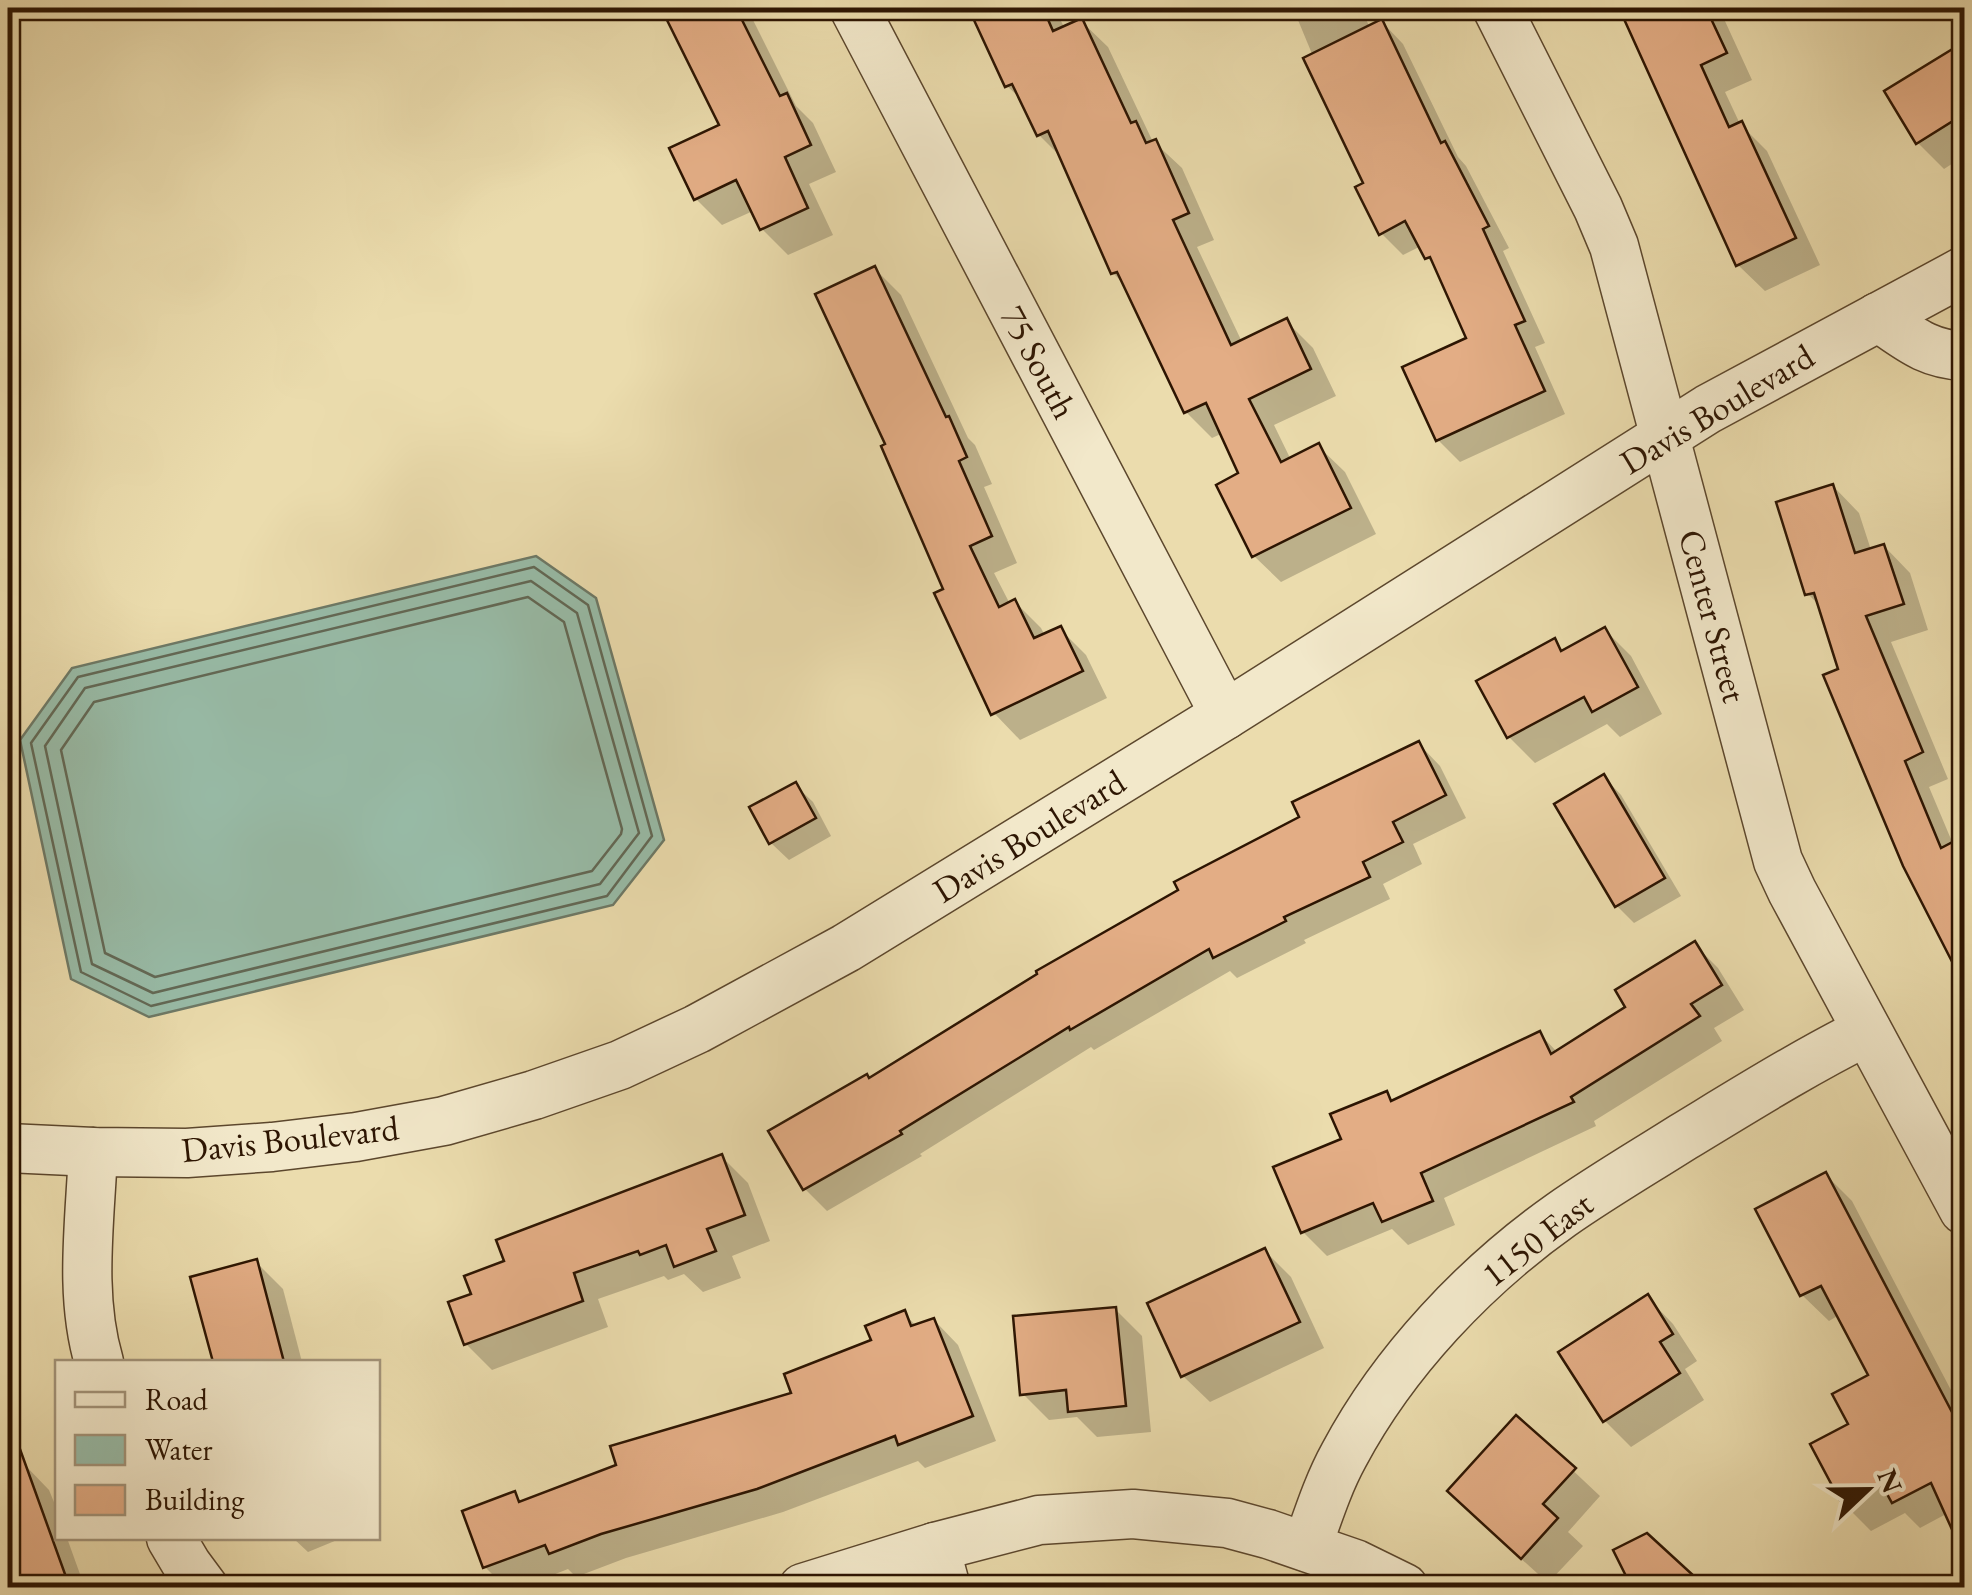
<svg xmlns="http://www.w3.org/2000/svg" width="1972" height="1595" font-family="'EB Garamond',serif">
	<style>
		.water { fill: #98bca8; stroke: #6d7966; stroke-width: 2.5 }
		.shadow { fill: #0003 }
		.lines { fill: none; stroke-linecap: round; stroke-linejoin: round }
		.shore { stroke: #626855; stroke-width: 2.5 }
		.building { fill: #e3ad85; stroke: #2d1502; stroke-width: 2.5 }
		.minor-casing { stroke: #5c472d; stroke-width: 51 }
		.minor { stroke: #f2e8ca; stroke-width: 48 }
		.labels { text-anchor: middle; stroke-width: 8; stroke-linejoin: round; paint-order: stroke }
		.street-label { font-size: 35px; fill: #2d1502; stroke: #f2e8ca }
	</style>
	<rect width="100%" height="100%" fill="#ebdcad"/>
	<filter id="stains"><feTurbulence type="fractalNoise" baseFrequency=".002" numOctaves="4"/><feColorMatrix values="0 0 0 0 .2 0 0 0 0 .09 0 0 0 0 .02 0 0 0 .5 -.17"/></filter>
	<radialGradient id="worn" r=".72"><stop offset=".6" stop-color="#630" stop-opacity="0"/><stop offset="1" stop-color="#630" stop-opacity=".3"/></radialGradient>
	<path class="water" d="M536,556L596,598L664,840L613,905L149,1017L71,979L20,740L72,668Z"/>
	<g class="shadow">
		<path d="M664,8H747L796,106L813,123L836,172L809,184L833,235L788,255L762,229L753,211L722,225L696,199L723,126Z"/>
		<path d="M1002,8H1049L1060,19L1065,29L1081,21L1108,47L1152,140L1182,168L1214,240L1197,247L1242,342L1286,321L1313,348L1336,396L1274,425L1291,460L1318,446L1345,472L1376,534L1281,582L1254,556L1219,486L1242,475L1223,433L1212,438L1186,412L1127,287L1113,273L1064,160L1039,135L1024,102L1007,86L976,19Z"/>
		<path d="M1293,8H1361L1370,28L1382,22L1403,44L1458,157L1466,166L1509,248L1503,251L1545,343L1535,347L1565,414L1460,462L1438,440L1470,339L1437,268L1427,257L1421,246L1403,255L1381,233L1366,184Z"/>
		<path d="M1621,8H1719L1752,80L1725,92L1740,124L1767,151L1820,265L1765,291L1738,265Z"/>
		<path d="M1964,45V156L1944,169L1918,143L1887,92Z"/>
		<path d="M875,269L901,295L968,438L975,445L992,484L984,487L1017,563L994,573L1010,604L1015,602L1041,628L1045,636L1060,629L1086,655L1107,698L1020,740L994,713L889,445Z"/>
		<path d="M1833,486L1859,513L1871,550L1884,546L1910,573L1928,630L1891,642L1948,779L1929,787L1953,844L1957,843L1964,850V980L1906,865L1821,607L1808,594Z"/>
		<path d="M1605,630L1631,656L1662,714L1620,737L1607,724L1535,763L1509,737L1554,641L1565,652Z"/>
		<path d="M1419,744L1440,766L1466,818L1413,844L1422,864L1383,884L1390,899L1304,940L1306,943L1237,978L1230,971L1094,1050L1091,1047L920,1154L922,1156L827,1211L805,1189L772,1132L870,1081L1302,818Z"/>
		<path d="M1604,777L1621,795L1681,896L1634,923L1617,906Z"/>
		<path d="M795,785L813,802L831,836L789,860L771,843Z"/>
		<path d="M1694,944L1718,968L1744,1010L1714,1028L1722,1041L1594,1121L1596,1126L1444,1198L1455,1225L1408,1245L1392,1229L1327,1256L1303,1232L1344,1141L1386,1094L1395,1102L1540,1034L1558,1053L1629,1008Z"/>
		<path d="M722,1157L748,1183L770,1241L732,1256L741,1278L703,1292L684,1274L668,1280L664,1276L598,1299L608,1327L492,1370L466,1344L474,1296L507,1262Z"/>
		<path d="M1826,1175L1852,1201L1964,1415V1550L1948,1513L1920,1528L1905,1513L1871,1531L1845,1505L1852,1425L1871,1376L1839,1315L1829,1321L1802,1295Z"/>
		<path d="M1265,1251L1291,1277L1324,1348L1210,1402L1183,1376Z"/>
		<path d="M256,1262L283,1289L302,1362H219L214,1358Z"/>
		<path d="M8,1284L19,1296L18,1449H8Z"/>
		<path d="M1647,1297L1673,1324L1697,1361L1685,1369L1704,1400L1631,1447L1605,1421L1561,1353Z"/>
		<path d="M1115,1309L1142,1336L1151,1432L1097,1437L1077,1417L1049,1420L1023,1394Z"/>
		<path d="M904,1313L917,1327L934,1320L958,1345L996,1441L925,1468L918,1461L783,1512L626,1558L576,1577L568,1569L520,1588H506L485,1567L514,1494L523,1503L794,1394L874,1342Z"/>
		<path d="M1517,1418L1600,1496L1568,1532L1583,1546L1548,1583L1476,1518Z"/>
		<path d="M23,1463L49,1490L58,1512V1538H67L85,1588H8V1469Z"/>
		<path d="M293,1538H342L308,1552Z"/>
		<path d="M1707,1575L1719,1588H1635L1698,1582Z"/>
	</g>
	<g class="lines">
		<g class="shore">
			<path d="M534,567L588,605L652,836L607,896L151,1006L81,972L31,743L78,677Z"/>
			<path d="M531,581L577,613L639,833L600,884L153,993L92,964L45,746L85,688Z"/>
			<path d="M528,597L564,622L622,829L621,834L592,871L155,977L105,953L61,750L94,702Z"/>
		</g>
	</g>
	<g class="building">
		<path d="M661,8H736L780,96L787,93L811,145L785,157L808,208L760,230L736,180L694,200L669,148L719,125Z"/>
		<path d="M996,8H1043L1053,31L1082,18L1131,123L1136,121L1146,143L1156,139L1189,213L1173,220L1231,345L1287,318L1311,369L1249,399L1281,462L1319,443L1351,508L1252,557L1216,485L1238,473L1206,403L1184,413L1117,272L1111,274L1048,131L1037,136L1012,84L1005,87L973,18Z"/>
		<path d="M1619,8H1706L1727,53L1701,65L1729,127L1742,121L1796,238L1736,266Z"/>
		<path d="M1382,19L1441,143L1445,141L1489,226L1483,229L1525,321L1515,325L1545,391L1436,441L1402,367L1466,338L1430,257L1425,259L1405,221L1379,235L1355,187L1363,183L1303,58Z"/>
		<path d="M1964,42V114L1916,144L1884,91Z"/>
		<path d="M875,266L946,417L949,416L967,457L959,461L992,536L970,546L999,607L1015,599L1034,638L1061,626L1083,671L991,715L934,593L943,589L881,446L885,444L815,294Z"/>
		<path d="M1833,484L1855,553L1884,544L1904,604L1866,616L1923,752L1905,761L1941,848L1964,836V985L1903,866L1823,675L1838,669L1814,593L1805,595L1776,502Z"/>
		<path d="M1605,627L1638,687L1592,712L1584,697L1507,738L1476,681L1555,638L1561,651Z"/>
		<path d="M1419,741L1446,795L1393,822L1403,842L1363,862L1370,877L1284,917L1286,921L1213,958L1209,949L1070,1030L1069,1027L900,1131L902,1134L803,1190L768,1131L867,1074L869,1078L1037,974L1036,971L1178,890L1174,882L1299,817L1292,802Z"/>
		<path d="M1604,774L1665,878L1615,907L1554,804Z"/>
		<path d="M796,782L816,818L769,844L749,807Z"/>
		<path d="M1695,941L1722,985L1691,1004L1700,1016L1571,1097L1574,1102L1421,1173L1433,1201L1382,1222L1373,1203L1301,1233L1273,1167L1341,1139L1330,1114L1387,1091L1391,1101L1540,1031L1551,1054L1625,1007L1615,990Z"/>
		<path d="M722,1154L745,1215L707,1229L716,1251L674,1267L666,1245L640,1255L638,1251L574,1273L583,1301L464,1345L448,1302L471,1294L464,1276L504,1261L496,1240Z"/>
		<path d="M1826,1172L1964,1435V1556L1931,1483L1892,1503L1882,1485L1843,1506L1810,1444L1848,1424L1832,1394L1868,1375L1821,1286L1800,1296L1755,1209Z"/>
		<path d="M1265,1248L1300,1322L1181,1377L1147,1303Z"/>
		<path d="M257,1259L284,1362H213L190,1277Z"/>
		<path d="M1648,1294L1673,1334L1660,1342L1680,1373L1603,1422L1558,1352Z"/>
		<path d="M1116,1307L1126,1406L1068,1412L1066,1390L1020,1395L1013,1316Z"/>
		<path d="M905,1310L911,1326L934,1318L973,1416L898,1445L895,1436L757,1489L601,1534L549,1554L545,1545L483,1568L462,1511L515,1491L519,1502L616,1465L610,1446L791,1393L784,1374L871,1340L865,1326Z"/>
		<path d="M1516,1415L1576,1468L1543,1504L1558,1518L1521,1559L1447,1491Z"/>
		<path d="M12,1427L70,1588H8V1428Z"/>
		<path d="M1647,1533L1707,1588H1632L1613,1550Z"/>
	</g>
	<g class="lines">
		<defs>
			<g id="minor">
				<path d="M854,8L1225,715"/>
				<path d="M1497,8L1598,208L1614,246L1778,861L1792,891L1964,1210"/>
				<path d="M1878,317C1909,338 1926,354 1964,356"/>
				<path d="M8,1148L93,1152L187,1153L272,1147L356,1137L444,1121L534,1095L620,1065L697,1029L846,948L1225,715L1708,409L1964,271"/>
				<path d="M93,1152C90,1222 79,1295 99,1362"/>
				<path d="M171,1538L187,1565L204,1588"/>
				<path d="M935,1547L946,1588"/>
				<path d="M1307,1547C1318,1516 1328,1484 1344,1455C1394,1361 1475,1276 1561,1215C1601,1187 1642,1163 1683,1137C1744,1100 1803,1063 1867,1031"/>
				<path d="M803,1588L935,1547L1039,1520L1133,1514L1227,1523L1268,1534L1355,1564L1404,1588"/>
			</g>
		</defs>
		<use href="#minor" class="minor-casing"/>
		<use href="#minor" class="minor"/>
	</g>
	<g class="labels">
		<g class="street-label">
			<text transform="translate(1039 362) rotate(62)" y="12">75 South</text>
			<text transform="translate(1717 409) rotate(-31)" y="12">Davis Boulevard</text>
			<text transform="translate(1713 616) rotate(75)" y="12">Center Street</text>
			<text transform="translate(1029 836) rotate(-32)" y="12">Davis Boulevard</text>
			<text transform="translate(290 1139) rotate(-6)" y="12">Davis Boulevard</text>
			<text transform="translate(1537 1239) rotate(-38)" y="12">1150 East</text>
		</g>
	</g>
	<rect width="1972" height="1595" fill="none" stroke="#ebdcad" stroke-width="40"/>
	<rect x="10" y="10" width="1952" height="1575" fill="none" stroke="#2d1502" stroke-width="5"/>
	<rect x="20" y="20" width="1932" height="1555" fill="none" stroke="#2d1502" stroke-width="2.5"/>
	<rect x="55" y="1360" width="325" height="180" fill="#f2e8ca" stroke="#a3947a" stroke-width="2.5"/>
	<rect x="75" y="1392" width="50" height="15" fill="#f2e8ca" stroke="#a3947a" stroke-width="2.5"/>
	<text x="145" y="1410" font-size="30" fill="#2d1502">Road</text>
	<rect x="75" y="1435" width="50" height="30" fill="#98bca8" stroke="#a3947a" stroke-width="2.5"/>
	<text x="145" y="1460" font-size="30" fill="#2d1502">Water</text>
	<rect x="75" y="1485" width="50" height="30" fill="#e3ad85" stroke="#a3947a" stroke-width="2.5"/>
	<text x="145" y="1510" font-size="30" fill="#2d1502">Building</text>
	<g transform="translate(1867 1490) rotate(68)" stroke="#f2e8ca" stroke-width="8" paint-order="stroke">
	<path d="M0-8L18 38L0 25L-18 38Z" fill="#2d1502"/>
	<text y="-15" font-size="28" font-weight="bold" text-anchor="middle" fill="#2d1502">N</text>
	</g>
	<rect width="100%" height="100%" filter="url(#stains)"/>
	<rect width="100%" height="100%" fill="url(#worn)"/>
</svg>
